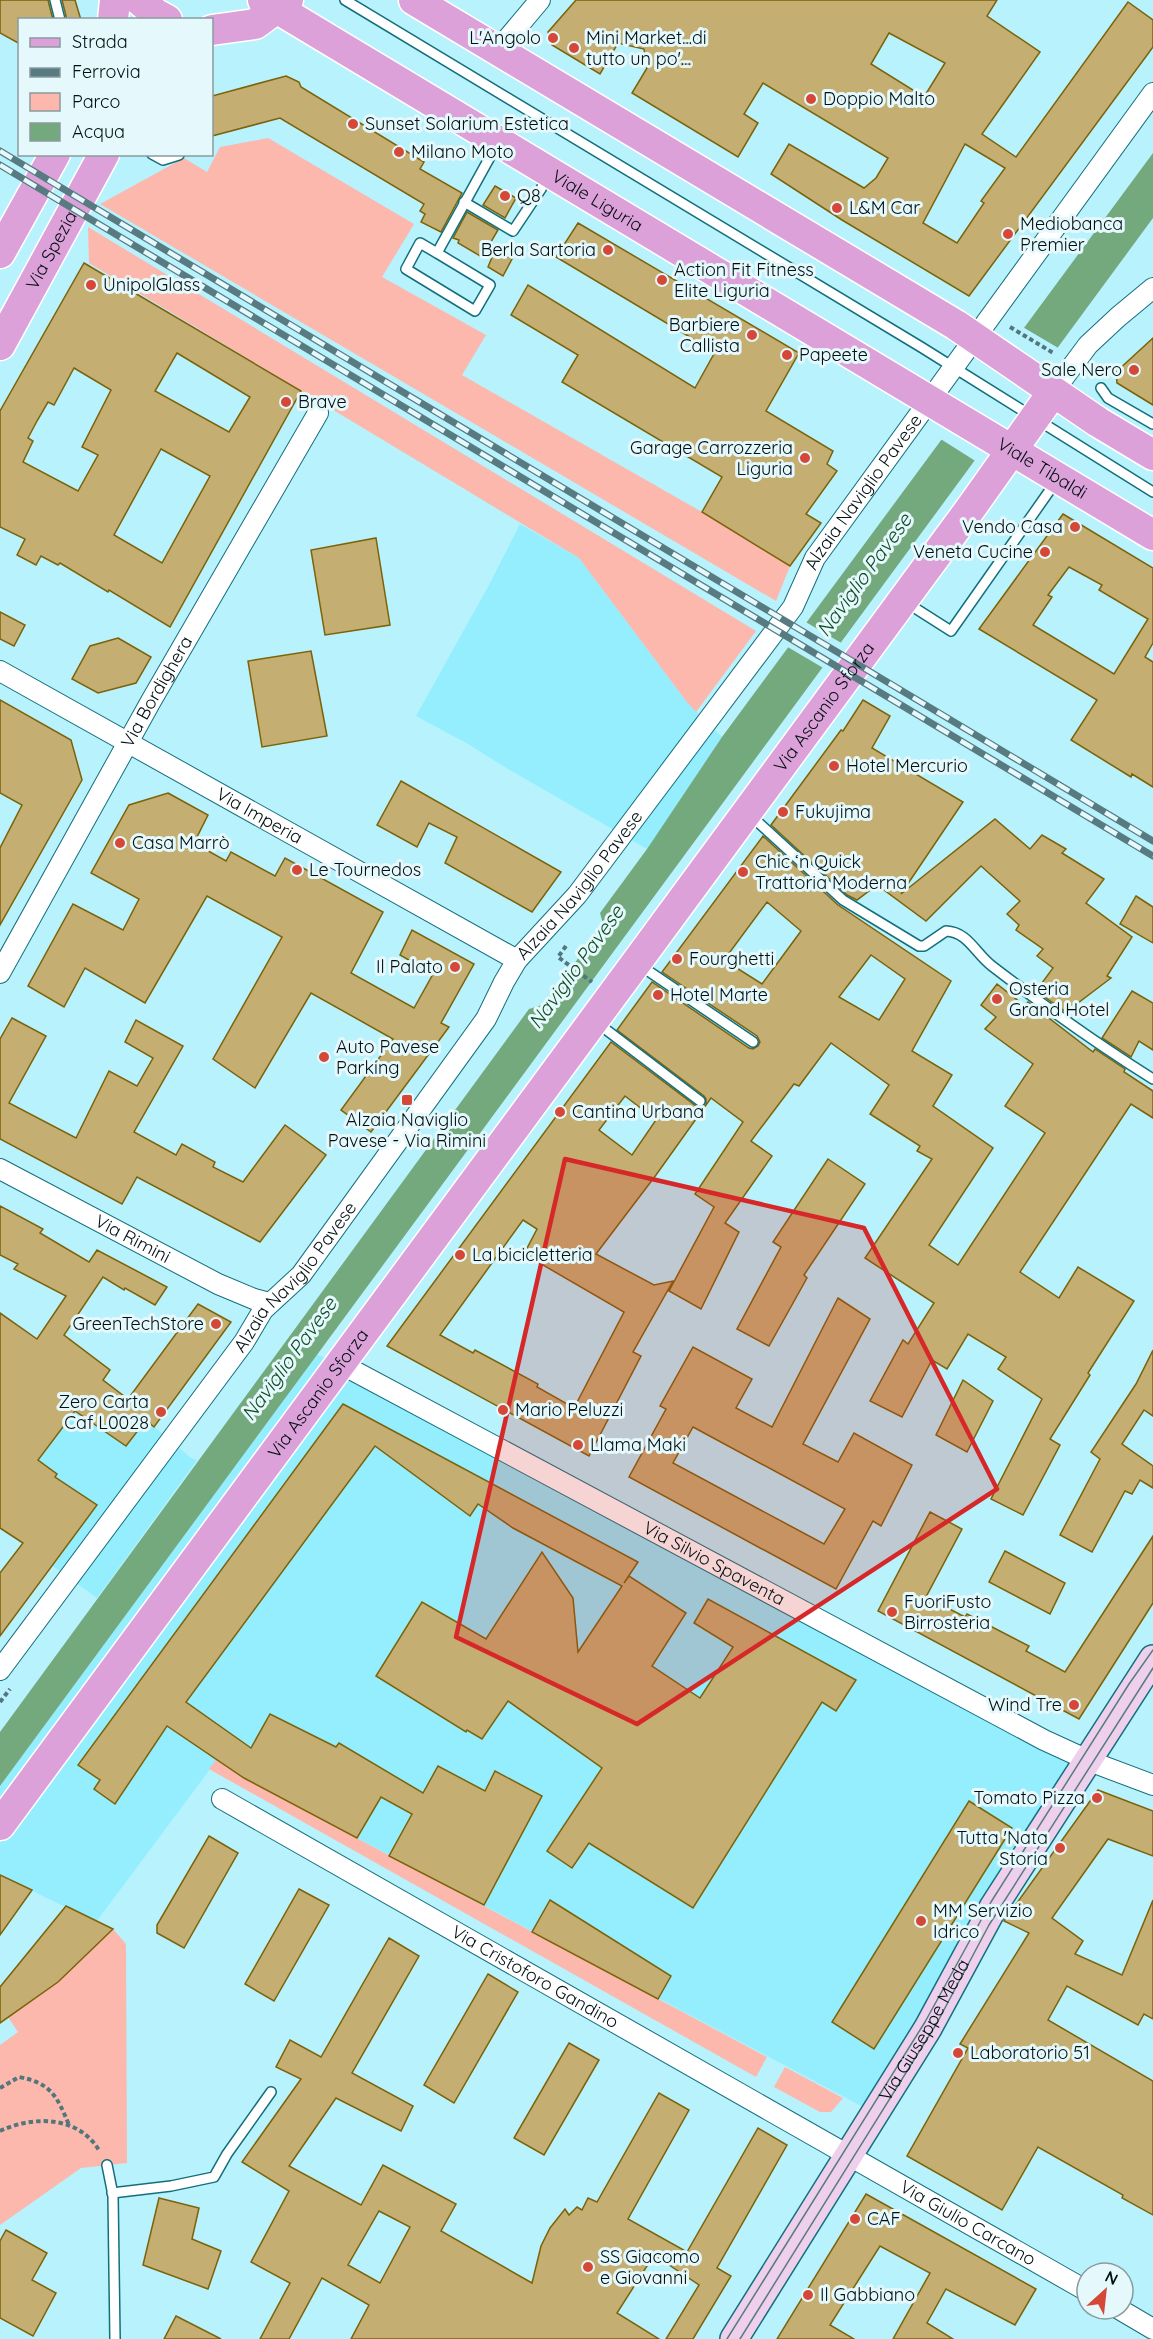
<svg xmlns="http://www.w3.org/2000/svg" width="1153" height="2339" font-family="Quicksand,sans-serif">
	<style>
		.built { fill: #94eefe }
		.green { fill: #fcb8ac }
		.water { fill: #74a97e }
		.pier { fill: #b8f2fd }
		.building { fill: #c4ae71; stroke: #7c6209; stroke-width: 1.5; fill-rule: evenodd }
		.lines { fill: none; stroke-linecap: round; stroke-linejoin: round }
		.lane-casing { stroke: #146f7c; stroke-width: 12 }
		.street-casing { stroke: #146f7c; stroke-width: 22 }
		.secondary-casing { stroke: #146f7c; stroke-width: 30 }
		.primary-casing { stroke: #fff; stroke-width: 33 }
		.path { stroke: #53767c; stroke-width: 4; stroke-dasharray: 4.5 3; stroke-linecap: butt }
		.lane { stroke: #fff; stroke-width: 9 }
		.street { stroke: #fff; stroke-width: 20 }
		.secondary { stroke: #eed0ec; stroke-width: 27 }
		.primary { stroke: #dda1d9; stroke-width: 30 }
		.tram { stroke: #587b82; stroke-width: 1.5 }
		.rail-casing { stroke: #587b82; stroke-width: 7 }
		.rail { stroke: #e5f8fb; stroke-width: 4.5; stroke-dasharray: 14; stroke-linecap: butt }
		.marked { fill: #d62828; fill-opacity: 0.2; stroke: #d62828; stroke-width: 4.5; stroke-linejoin: round }
		.poi-dot { fill: #d54837; stroke: #e5f8fb; stroke-width: 2 }
		.labels { text-anchor: middle; stroke-width: 6; stroke-linejoin: round; paint-order: stroke }
		.poi-label { font-size: 18px; fill: #000f12; stroke: #e5f8fb; text-anchor: start }
		.street-label { font-size: 18px; fill: #000f12; stroke: #e5f8fb }
		.water-label { font-size: 20px; font-style: italic; fill: #0e4b23; stroke: #e5f8fb }
	</style>
	<rect width="100%" height="100%" fill="#b8f2fd"/>
	<g class="built">
		<path d="M520,524L579,558L686,701L722,737L647,849L503,766L468,744L416,716L489,585Z"/>
		<path d="M0,1313L146,1420L191,1458L197,1460L97,1598L0,1528Z"/>
		<path d="M317,1354L1082,1763L867,2109L244,1778L217,1760L96,1922L0,1875V1786Z"/>
	</g>
	<g class="green">
		<path d="M268,138L414,224L382,277L486,335L462,375L702,512L790,566L776,601L100,204L184,158L207,172L220,147Z"/>
		<path d="M88,228V227L756,631L696,712L686,701L579,558L89,263Z"/>
		<path d="M216,1760L244,1778L767,2057L756,2077L209,1769Z"/>
		<path d="M113,1929L126,1944L127,2163L81,2168L0,2225V2045L18,2032L8,2017L58,1982Z"/>
		<path d="M785,2067L843,2098L831,2112H820L774,2087Z"/>
	</g>
	<path class="water" d="M1153,153V218L0,1786V1732L529,1009L545,1004L603,924L600,913L647,849L722,737Z"/>
	<g class="pier">
		<path d="M1021,326L1060,349L977,462L939,438Z"/>
		<path d="M804,621L843,644L825,669L786,646Z"/>
	</g>
	<g class="building">
		<path d="M0,0H48L53,20H20V44L0,33Z"/>
		<path d="M62,0H75L81,20H67Z"/>
		<path d="M576,0H997L987,16L1040,52L982,134L1016,157L1128,2L1153,20V47L969,296L842,220L771,174L789,144L864,188L876,178L888,158L763,83L744,114L758,123L738,157L632,93L647,68L644,49L618,43L600,74L552,45L548,32ZM889,33L945,63L924,97L871,64ZM965,144L1005,168L981,201L984,203L957,243L923,223Z"/>
		<path d="M286,76L299,82L301,87L424,162L420,169L462,193L441,232L421,222L425,214L420,211L424,204L280,118L212,136V96Z"/>
		<path d="M495,186L516,198L505,218L483,205Z"/>
		<path d="M467,212L498,230L482,257L458,243L459,240L453,238Z"/>
		<path d="M578,223L799,353L766,411L833,451L827,464L837,471L806,514L821,523L790,566L702,512L722,477L562,382L578,355L511,315L528,285L695,388L715,352L556,257Z"/>
		<path d="M495,250L512,259L503,276L488,267Z"/>
		<path d="M84,263L301,391L170,627L109,590L108,592L60,563L58,565L41,556L36,565L17,555L25,539L0,527V411ZM177,353L250,397L229,432L155,391ZM74,368L111,390L82,447L98,455L78,491L23,462L33,441L28,438L37,421L48,402L54,405ZM161,449L210,476L162,563L114,535Z"/>
		<path d="M1153,338V405L1117,383L1116,372Z"/>
		<path d="M1063,514L1153,568V643L1145,657L1153,662V787L1132,774L1131,777L1071,740L1097,700L979,629ZM1069,567L1102,585L1099,590L1148,619L1114,674L1033,625L1052,597L1048,595Z"/>
		<path d="M376,538L390,625L325,635L311,550Z"/>
		<path d="M0,612L25,625L14,646L0,639Z"/>
		<path d="M118,638L151,657L136,683L98,693L72,679L90,646Z"/>
		<path d="M311,651L327,736L262,747L248,661Z"/>
		<path d="M0,700L71,740L82,780L0,925V848L22,805L0,793Z"/>
		<path d="M863,700L890,716L872,748L963,802L901,894L995,819L1030,849L1042,835L1066,849L1062,853L1104,879L1086,903L1132,937L1107,976L1111,978L1066,1012L1036,991L1053,968L1037,956L1043,949L1016,930L1019,925L1007,914L1020,901L981,866L926,921L877,885L857,900L847,895L771,825L841,730L843,731Z"/>
		<path d="M401,781L561,872L532,912L445,863L457,837L429,823L417,847L377,825Z"/>
		<path d="M168,793L208,815L194,843L226,861L231,852L275,876L285,858L383,912L351,973L414,1008L433,974L400,955L412,930L474,964L441,1023L449,1027L371,1132L341,1110L393,1039L311,993L255,1088L213,1059L282,937L207,896L145,1003L85,968L64,1007L28,986L73,904L123,930L139,899L91,873L129,805Z"/>
		<path d="M763,836L838,905L951,981L912,1051L952,1075L933,1106L993,1148L929,1245L958,1265L1045,1133L1005,1106L1033,1064L985,1029L996,1017L981,1005L997,984L1025,1006L1028,1002L1093,1052L1095,1049L1125,1069L1124,1072L1153,1091V1118L1131,1104L1020,1272L1059,1298L1078,1267L1134,1301L1088,1373L1090,1375L1050,1439L1060,1445L1023,1515L991,1499L1042,1399L998,1369L1006,1357L968,1334L947,1369L932,1360L902,1417L870,1401L903,1340L908,1344L934,1303L865,1258L932,1159L917,1151L920,1146L870,1114L889,1085L831,1043L799,1086L794,1084L751,1141L772,1156L725,1223L739,1232L701,1309L669,1291L714,1207L695,1194L743,1122L711,1098L656,1175L596,1254L654,1285L673,1281L633,1352L641,1356L589,1456L387,1346L611,1042L696,1106L702,1107L706,1105V1099L704,1096L617,1030L652,982L749,1048L753,1049L758,1046L760,1042L757,1036L662,972ZM767,902L801,931L762,984L724,960ZM871,955L905,979L879,1020L839,997ZM625,1096L656,1120L632,1155L599,1130ZM523,1220L537,1229L524,1254L624,1312L574,1408L537,1387L538,1384L475,1350L473,1353L440,1335Z"/>
		<path d="M1136,896L1153,907V943L1120,924Z"/>
		<path d="M1132,991L1153,1003V1050L1139,1041L1131,1057L1102,1038Z"/>
		<path d="M12,1018L46,1036L9,1103L76,1138L109,1071L137,1086L153,1058L125,1042L136,1020L183,1046L134,1132L176,1155L182,1144L215,1162L213,1167L243,1182L285,1125L326,1155L260,1242L137,1177L122,1204L0,1139V1039Z"/>
		<path d="M828,1159L865,1184L804,1275L807,1278L769,1346L737,1329L781,1247L773,1242Z"/>
		<path d="M0,1206L43,1229L40,1233L89,1262L97,1250L167,1287L155,1305L125,1288L124,1290L103,1277L64,1335L110,1370L103,1380L128,1399L198,1304L231,1322L154,1427L146,1420L126,1446L75,1411L38,1460L57,1474L55,1477L97,1505L0,1636V1573L23,1543L0,1528V1313L37,1339L66,1296L14,1269L18,1264L0,1255Z"/>
		<path d="M838,1298L870,1319L803,1444L838,1462L854,1433L912,1465L881,1526L873,1521L836,1589L629,1477L666,1409L660,1406L693,1347L752,1379L736,1408L772,1427ZM693,1427L845,1509L824,1544L673,1463Z"/>
		<path d="M1153,1350V1416L1144,1410L1122,1444L1153,1466V1488L1140,1480L1132,1494L1125,1491L1092,1552L1060,1535L1100,1459L1091,1452L1136,1384Z"/>
		<path d="M963,1380L993,1401L967,1452L936,1435Z"/>
		<path d="M343,1404L638,1562L624,1583L629,1576L686,1613L652,1666L700,1698L733,1647L694,1623L708,1599L856,1680L836,1711L822,1702L693,1908L589,1843L572,1868L547,1851L602,1768L508,1701L482,1739L467,1730L466,1732L376,1676L422,1602L486,1639L542,1552L573,1598L578,1652L622,1586L513,1528L478,1504L470,1516L375,1446L186,1702L251,1748L270,1714L336,1747L339,1743L423,1793L438,1766L485,1791L495,1771L542,1796L484,1905L389,1856L412,1814L381,1797L357,1838L244,1778L167,1726L115,1804L94,1789L100,1780L78,1765Z"/>
		<path d="M930,1512L962,1529L926,1597L965,1617L967,1614L1029,1646L1026,1651L1065,1672L1153,1536V1603L1079,1719L878,1611Z"/>
		<path d="M1005,1551L1065,1583L1050,1614L989,1582Z"/>
		<path d="M1098,1790L1153,1811V1856L1108,1839L1052,1918L1083,1941L1075,1954L1122,1975L1153,1900V2019L1144,2014L1138,2025L1067,1986L1048,2020L1153,2081V2215L1122,2198L1123,2195L1038,2147L1002,2210L907,2156L968,2048L960,2044L1029,1933L1004,1921Z"/>
		<path d="M969,1801L1012,1828L874,2049L832,2022Z"/>
		<path d="M209,1836L238,1853L184,1948L157,1933V1925Z"/>
		<path d="M0,1875L32,1890L0,1935Z"/>
		<path d="M299,1889L329,1905L274,2001L245,1984Z"/>
		<path d="M550,1900L671,1976L658,1999L532,1932Z"/>
		<path d="M66,1906L113,1929L58,1982L0,2023V1987Z"/>
		<path d="M389,1938L419,1956L352,2073L413,2106L401,2131L336,2098L289,2166L361,2205L383,2165L456,2204L441,2231L532,2283L541,2246L550,2228L565,2209L569,2215L577,2207L582,2210L588,2198L597,2202L659,2093L689,2110L628,2219L687,2252L758,2128L787,2145L717,2268L731,2276L693,2339H666L699,2285L654,2255L617,2313L659,2339H351L369,2305L322,2278L289,2339H260L290,2283L251,2262L289,2191L242,2162L301,2079L276,2067L290,2040L321,2057ZM379,2211L410,2227L380,2283L348,2265Z"/>
		<path d="M488,1974L518,1992L454,2103L424,2085Z"/>
		<path d="M569,2043L599,2060L544,2155L514,2138Z"/>
		<path d="M866,2194L1036,2289L1015,2325L946,2289L927,2323L953,2339H893L930,2273L880,2246L830,2325L854,2339H777Z"/>
		<path d="M159,2198L199,2208L192,2239L221,2251L208,2289L143,2265Z"/>
		<path d="M6,2230L47,2253L32,2280L56,2293L33,2336L0,2318V2241Z"/>
		<path d="M176,2316L221,2339H164Z"/>
	</g>
	<g class="lines">
		<defs>
			<g id="lane">
				<path d="M55,0L60,20"/>
				<path d="M345,0L921,347L1153,492"/>
				<path d="M152,154L163,160L179,155"/>
				<path d="M464,202L513,231L541,189L547,177"/>
				<path d="M437,253L420,243L406,269L475,311L490,285L437,253L496,146"/>
				<path d="M1101,388L1108,398L1153,424"/>
				<path d="M907,603L951,631L1057,480"/>
				<path d="M749,814L843,900L919,946H924L946,931C968,932 975,953 992,966C1044,1006 1097,1044 1153,1079"/>
				<path d="M638,964L753,1042"/>
				<path d="M596,1022L700,1101"/>
				<path d="M107,2165L113,2195L115,2339"/>
				<path d="M112,2193L171,2186L214,2177L227,2154L271,2092"/>
			</g>
			<g id="street">
				<path d="M498,50L540,0"/>
				<path d="M1053,392L1088,345L1118,317L1153,288"/>
				<path id="s1" d="M0,671L517,960"/>
				<path id="s2" d="M0,973L151,701L318,413"/>
				<path id="s3" d="M0,1169L218,1284L254,1299L269,1303"/>
				<path id="s4" d="M341,1364L1044,1740L1092,1762L1153,1785"/>
				<path id="s5" d="M0,1670L244,1342L263,1310L301,1275L486,1019L504,982L517,960L577,895L793,607L815,558L1153,93"/>
				<path id="s6" d="M222,1799L1087,2291"/>
				<path d="M1119,2309L1153,2329"/>
			</g>
			<g id="secondary">
				<path id="s7" d="M734,2339L928,2028L994,1906L1153,1659"/>
			</g>
			<g id="primary">
				<path d="M139,0L156,14L167,20"/>
				<path id="s8" d="M263,0L1153,535"/>
				<path d="M414,0L956,325L1098,422L1153,455"/>
				<path d="M113,20L115,0"/>
				<path d="M212,30L255,24L288,0"/>
				<path d="M0,253L55,154"/>
				<path id="s9" d="M0,345L104,154"/>
				<path id="s10" d="M0,1825L636,963L973,505L1053,392"/>
			</g>
		</defs>
		<use href="#lane" class="lane-casing"/>
		<use href="#street" class="street-casing"/>
		<use href="#secondary" class="secondary-casing"/>
		<use href="#primary" class="primary-casing"/>
		<g class="path">
			<path d="M1010,327L1055,354"/>
			<path d="M566,946L558,957L592,982"/>
			<path d="M0,1702L10,1689"/>
			<path d="M0,2088L19,2077C51,2083 57,2096 69,2125"/>
			<path d="M0,2131C34,2115 80,2116 100,2152"/>
		</g>
		<use href="#lane" class="lane"/>
		<use href="#street" class="street"/>
		<use href="#secondary" class="secondary"/>
		<use href="#primary" class="primary"/>
		<g class="tram">
			<path d="M727,2339L925,2022L991,1902L1129,1684L1153,1650"/>
			<path d="M740,2339L937,2023L989,1925L1153,1668"/>
		</g>
		<defs>
			<g id="rail">
				<path d="M0,151L1153,841"/>
				<path d="M0,165L1153,856"/>
			</g>
		</defs>
		<use href="#rail" class="rail-casing"/>
		<use href="#rail" class="rail"/>
	</g>
	<path class="marked" d="M565,1159L864,1228L997,1489L637,1724L456,1637Z"/>
	<g class="poi-dot">
		<circle cx="553" cy="38" r="6"/>
		<circle cx="574" cy="48" r="6"/>
		<circle cx="811" cy="99" r="6"/>
		<circle cx="353" cy="124" r="6"/>
		<circle cx="399" cy="152" r="6"/>
		<circle cx="505" cy="196" r="6"/>
		<circle cx="837" cy="208" r="6"/>
		<circle cx="1008" cy="234" r="6"/>
		<circle cx="608" cy="250" r="6"/>
		<circle cx="662" cy="280" r="6"/>
		<circle cx="91" cy="285" r="6"/>
		<circle cx="752" cy="335" r="6"/>
		<circle cx="787" cy="355" r="6"/>
		<circle cx="1134" cy="370" r="6"/>
		<circle cx="286" cy="402" r="6"/>
		<circle cx="805" cy="458" r="6"/>
		<circle cx="1075" cy="527" r="6"/>
		<circle cx="1045" cy="552" r="6"/>
		<circle cx="834" cy="766" r="6"/>
		<circle cx="783" cy="812" r="6"/>
		<circle cx="120" cy="843" r="6"/>
		<circle cx="297" cy="870" r="6"/>
		<circle cx="743" cy="872" r="6"/>
		<circle cx="677" cy="959" r="6"/>
		<circle cx="455" cy="967" r="6"/>
		<circle cx="658" cy="995" r="6"/>
		<circle cx="997" cy="999" r="6"/>
		<circle cx="324" cy="1057" r="6"/>
		<rect x="401" y="1094" width="12" height="12" rx="3"/>
		<circle cx="560" cy="1112" r="6"/>
		<circle cx="460" cy="1255" r="6"/>
		<circle cx="216" cy="1324" r="6"/>
		<circle cx="503" cy="1410" r="6"/>
		<circle cx="161" cy="1412" r="6"/>
		<circle cx="578" cy="1445" r="6"/>
		<circle cx="892" cy="1612" r="6"/>
		<circle cx="1074" cy="1705" r="6"/>
		<circle cx="1097" cy="1798" r="6"/>
		<circle cx="1060" cy="1848" r="6"/>
		<circle cx="921" cy="1921" r="6"/>
		<circle cx="958" cy="2053" r="6"/>
		<circle cx="855" cy="2219" r="6"/>
		<circle cx="588" cy="2267" r="6"/>
		<circle cx="808" cy="2295" r="6"/>
	</g>
	<g class="labels">
		<g class="poi-label">
			<text x="541" y="44" text-anchor="end">L'Angolo</text>
			<text x="586" y="44">Mini Market...di<tspan x="586" dy="21">tutto un po'...</tspan></text>
			<text x="823" y="105">Doppio Malto</text>
			<text x="365" y="130">Sunset Solarium Estetica</text>
			<text x="411" y="158">Milano Moto</text>
			<text x="517" y="202">Q8</text>
			<text x="849" y="214">L&amp;M Car</text>
			<text x="1020" y="230">Mediobanca<tspan x="1020" dy="21">Premier</tspan></text>
			<text x="596" y="256" text-anchor="end">Berla Sartoria</text>
			<text x="674" y="276">Action Fit Fitness<tspan x="674" dy="21">Elite Liguria</tspan></text>
			<text x="103" y="291">UnipolGlass</text>
			<text x="740" y="331" text-anchor="end">Barbiere<tspan x="740" dy="21">Callista</tspan></text>
			<text x="799" y="361">Papeete</text>
			<text x="1122" y="376" text-anchor="end">Sale Nero</text>
			<text x="298" y="408">Brave</text>
			<text x="793" y="454" text-anchor="end">Garage Carrozzeria<tspan x="793" dy="21">Liguria</tspan></text>
			<text x="1063" y="533" text-anchor="end">Vendo Casa</text>
			<text x="1033" y="558" text-anchor="end">Veneta Cucine</text>
			<text x="846" y="772">Hotel Mercurio</text>
			<text x="795" y="818">Fukujima</text>
			<text x="132" y="849">Casa Marrò</text>
			<text x="755" y="868">Chic ‘n Quick<tspan x="755" dy="21">Trattoria Moderna</tspan></text>
			<text x="309" y="876">Le Tournedos</text>
			<text x="689" y="965">Fourghetti</text>
			<text x="443" y="973" text-anchor="end">Il Palato</text>
			<text x="1009" y="995">Osteria<tspan x="1009" dy="21">Grand Hotel</tspan></text>
			<text x="670" y="1001">Hotel Marte</text>
			<text x="336" y="1053">Auto Pavese<tspan x="336" dy="21">Parking</tspan></text>
			<text x="572" y="1118">Cantina Urbana</text>
			<text x="407" y="1126" text-anchor="middle">Alzaia Naviglio<tspan x="407" dy="21">Pavese - Via Rimini</tspan></text>
			<text x="472" y="1261">La bicicletteria</text>
			<text x="204" y="1330" text-anchor="end">GreenTechStore</text>
			<text x="149" y="1408" text-anchor="end">Zero Carta<tspan x="149" dy="21">Caf L0028</tspan></text>
			<text x="515" y="1416">Mario Peluzzi</text>
			<text x="590" y="1451">Llama Maki</text>
			<text x="904" y="1608">FuoriFusto<tspan x="904" dy="21">Birrosteria</tspan></text>
			<text x="1062" y="1711" text-anchor="end">Wind Tre</text>
			<text x="1085" y="1804" text-anchor="end">Tomato Pizza</text>
			<text x="1048" y="1844" text-anchor="end">Tutta 'Nata<tspan x="1048" dy="21">Storia</tspan></text>
			<text x="933" y="1917">MM Servizio<tspan x="933" dy="21">Idrico</tspan></text>
			<text x="970" y="2059">Laboratorio 51</text>
			<text x="867" y="2225">CAF</text>
			<text x="600" y="2263">SS Giacomo<tspan x="600" dy="21">e Giovanni</tspan></text>
			<text x="820" y="2301">Il Gabbiano</text>
		</g>
		<g class="street-label">
			<text dy="6" stroke="none"><textPath href="#s8" startOffset="390">Viale Liguria</textPath></text>
			<text dy="6" stroke="none"><textPath href="#s9" startOffset="108">Via Spezia</textPath></text>
			<text dy="6" stroke="none"><textPath href="#s8" startOffset="909">Viale Tibaldi</textPath></text>
			<text dy="6" stroke="none"><textPath href="#s5" startOffset="1464">Alzaia Naviglio Pavese</textPath></text>
			<text dy="6" stroke="none"><textPath href="#s2" startOffset="322">Via Bordighera</textPath></text>
			<text dy="6" stroke="none"><textPath href="#s10" startOffset="1389">Via Ascanio Sforza</textPath></text>
			<text dy="6" stroke="none"><textPath href="#s1" startOffset="297">Via Imperia</textPath></text>
			<text dy="6" stroke="none"><textPath href="#s5" startOffset="978">Alzaia Naviglio Pavese</textPath></text>
			<text dy="6" stroke="none"><textPath href="#s3" startOffset="150">Via Rimini</textPath></text>
			<text dy="6" stroke="none"><textPath href="#s5" startOffset="492">Alzaia Naviglio Pavese</textPath></text>
			<text dy="6" stroke="none"><textPath href="#s10" startOffset="536">Via Ascanio Sforza</textPath></text>
			<text dy="6" stroke="none"><textPath href="#s4" startOffset="423">Via Silvio Spaventa</textPath></text>
			<text dy="6" stroke="none"><textPath href="#s6" startOffset="360">Via Cristoforo Gandino</textPath></text>
			<text dy="6" stroke="none"><textPath href="#s7" startOffset="363">Via Giuseppe Meda</textPath></text>
			<text dy="6" stroke="none"><textPath href="#s6" startOffset="858">Via Giulio Carcano</textPath></text>
		</g>
		<g class="water-label">
			<text transform="translate(864 575) rotate(-54)" y="7">Naviglio Pavese</text>
			<text transform="translate(576 967) rotate(-54)" y="7">Naviglio Pavese</text>
			<text transform="translate(289 1359) rotate(-54)" y="7">Naviglio Pavese</text>
		</g>
	</g>
	<rect x="18" y="18" width="195" height="138" fill="#e5f8fb" stroke="#899b9e" stroke-width="1.5"/>
	<rect x="30" y="38" width="30" height="9" fill="#dda1d9" stroke="#899b9e" stroke-width="1.5"/>
	<text x="72" y="48" font-size="18" fill="#000f12">Strada</text>
	<rect x="30" y="68" width="30" height="9" fill="#587b82" stroke="#899b9e" stroke-width="1.5"/>
	<text x="72" y="78" font-size="18" fill="#000f12">Ferrovia</text>
	<rect x="30" y="93" width="30" height="18" fill="#fcb8ac" stroke="#899b9e" stroke-width="1.5"/>
	<text x="72" y="108" font-size="18" fill="#000f12">Parco</text>
	<rect x="30" y="123" width="30" height="18" fill="#74a97e" stroke="#899b9e" stroke-width="1.5"/>
	<text x="72" y="138" font-size="18" fill="#000f12">Acqua</text>
	<g transform="translate(1105 2291) rotate(27)"><circle r="28" fill="#e5f8fb" stroke="#899b9e" stroke-width="1.5"/>
	<path d="M0-4.5L10 22L0 15L-10 22Z" fill="#d54837"/>
	<text y="-9" font-size="16" font-weight="bold" text-anchor="middle" fill="#000f12">N</text>
	</g>
</svg>
